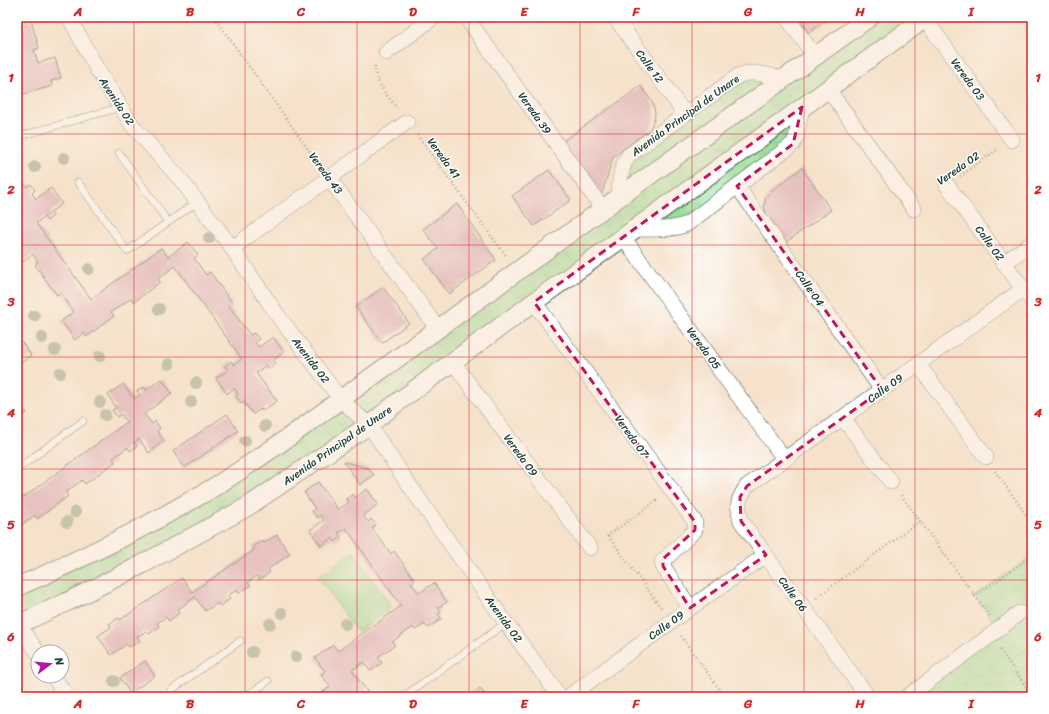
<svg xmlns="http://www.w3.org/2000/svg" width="1049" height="714" font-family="Sriracha,sans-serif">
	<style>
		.grass { fill: url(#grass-tufts); stroke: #5a8d65 }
		.pitch { fill: #96dd96; stroke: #5a8d65 }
		.building { fill: url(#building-back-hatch) }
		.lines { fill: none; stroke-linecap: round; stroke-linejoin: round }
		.service-casing { stroke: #3f564a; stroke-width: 8 }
		.minor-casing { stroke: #3f564a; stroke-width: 16 }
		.tertiary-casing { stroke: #3f564a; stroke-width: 20 }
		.path { stroke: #3f564a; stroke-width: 2.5; stroke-dasharray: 1 3; stroke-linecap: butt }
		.service { stroke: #fff; stroke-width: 7 }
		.minor { stroke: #fff; stroke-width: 15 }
		.tertiary { stroke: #fff; stroke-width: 18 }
		.tree { fill: #909d85 }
		.marked { fill: none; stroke: #c2185b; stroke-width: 3; stroke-dasharray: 8 5; stroke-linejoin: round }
		.grid { fill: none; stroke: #d62828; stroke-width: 1; stroke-opacity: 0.55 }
		.labels { text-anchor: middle; stroke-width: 3; stroke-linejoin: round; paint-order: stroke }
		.street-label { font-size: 11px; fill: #1f3d34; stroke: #fff }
		.neatline { fill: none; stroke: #d62828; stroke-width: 1.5 }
		.grid-label { font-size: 13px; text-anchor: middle; font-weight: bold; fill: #d62828 }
	</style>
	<defs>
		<pattern id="grass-tufts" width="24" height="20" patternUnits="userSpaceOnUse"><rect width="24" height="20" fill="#96dd96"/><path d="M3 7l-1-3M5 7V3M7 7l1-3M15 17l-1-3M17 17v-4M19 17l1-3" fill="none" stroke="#7ab47b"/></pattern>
		<pattern id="building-back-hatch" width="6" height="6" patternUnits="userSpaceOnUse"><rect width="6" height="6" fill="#dca1b9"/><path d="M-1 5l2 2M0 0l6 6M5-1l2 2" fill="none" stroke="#b28497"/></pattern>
	</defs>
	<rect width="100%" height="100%" fill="#fff"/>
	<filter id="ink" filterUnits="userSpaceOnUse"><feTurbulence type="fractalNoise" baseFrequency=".025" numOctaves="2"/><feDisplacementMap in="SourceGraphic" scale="8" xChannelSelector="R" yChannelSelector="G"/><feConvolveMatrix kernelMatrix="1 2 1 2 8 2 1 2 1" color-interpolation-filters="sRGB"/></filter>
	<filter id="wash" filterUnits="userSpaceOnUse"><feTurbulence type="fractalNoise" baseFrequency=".012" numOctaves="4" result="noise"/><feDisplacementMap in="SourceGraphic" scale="16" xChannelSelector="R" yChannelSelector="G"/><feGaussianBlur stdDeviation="0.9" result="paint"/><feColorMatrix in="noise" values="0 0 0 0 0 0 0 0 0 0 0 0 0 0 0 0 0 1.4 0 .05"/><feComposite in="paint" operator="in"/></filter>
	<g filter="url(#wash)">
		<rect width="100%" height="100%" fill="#f6e1ca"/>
		<g class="grass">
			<path d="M870,17H927L802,107L798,132L687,224L635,229L247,507L17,625V587L198,496L618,198L622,167L738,76L784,79Z"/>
			<path d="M1032,556V697H907L999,629L975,596Z"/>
		</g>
		<g class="pitch">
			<path d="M353,552L392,607L357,632L318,577Z"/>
			<path d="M1032,645V695L1008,662Z"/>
		</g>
		<g id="blocks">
			<g class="building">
				<path d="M17,17H25V18L30,17L39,48L34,50L38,63L55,58L61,78L51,81L52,86L17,96V69H18L17,64Z"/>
				<path d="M798,17H831L809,33Z"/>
				<path d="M641,86L652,102L654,108L655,114L654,120L651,127L645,133L613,157L601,197L562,142Z"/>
				<path d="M802,168L831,210L786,242L766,213L764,205L766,197L770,192Z"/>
				<path d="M549,170L571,200L534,226L512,196Z"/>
				<path d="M17,173L27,187L31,184L35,190L32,193L36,199L51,188L62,204L50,212L53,216L47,221L44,217L36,223L91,299L161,248L168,257L188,242L198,255L194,258L206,275L210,272L232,303L229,306L250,335L254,333L259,339L255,342L259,347L273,337L284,352L273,360L275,364L269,369L266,365L256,373L277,401L262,411L261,409L253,414L243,401L241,403L236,396L238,394L234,388L227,394L216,378L228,370L225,366L231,361L234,365L242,359L175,266L158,279L160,282L134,302L132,298L111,312L114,316L86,337L84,333L75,340L61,321L74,312L61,293L57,295L35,265L38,262L33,254L23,262L17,254V245L23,240L19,235L17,237V213L22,210L17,203Z"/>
				<path d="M457,204L496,260L449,294L424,259L438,249L423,229Z"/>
				<path d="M383,287L409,323L382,343L356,307Z"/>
				<path d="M17,336L31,355L17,366Z"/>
				<path d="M162,379L172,393L144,414L152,424L155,421L160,428L157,431L164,441L149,453L139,439L134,443L137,446L130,451L128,447L113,458L115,462L85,484L82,480L65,493L68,496L37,519L35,515L18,527L17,502L127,422L121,414L117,417L112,410L116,408L108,395L123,384L134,399L140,395L137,391L144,387L146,390Z"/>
				<path d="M17,400L27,413L17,420Z"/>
				<path d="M227,414L238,431L184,468L173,451Z"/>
				<path d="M344,462L368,468L374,475L360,485Z"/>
				<path d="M318,482L338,510L349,502L346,499L353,494L355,498L367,489L378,504L363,516L368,522L371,519L376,525L372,528L391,554L394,551L415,580L411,583L419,593L434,583L447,602L438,608L441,612L438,614L441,619L428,628L424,624L415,630L413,627L392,642L395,645L378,657L382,663L370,671L364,662L352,670L371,697H322L320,694L330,687L321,674L325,671L315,658L333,645L338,651L401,606L346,528L338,533L341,537L335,542L332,538L321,546L310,530L324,520L320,515L317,518L312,511L315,509L304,492Z"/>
				<path d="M277,535L290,554L268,569L270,572L259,580L257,576L248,582L250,586L239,593L237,589L228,596L230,599L220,606L218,603L205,611L195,597L177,610L179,613L169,621L166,617L157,623L159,627L149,634L146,631L137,637L140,641L129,647L127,644L111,655L98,636L111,627L109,624L119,618L120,620L182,578L192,592L254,550L252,547L262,541L264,543Z"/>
				<path d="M145,661L155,676L130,693L120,678Z"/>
				<path d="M480,688L487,697H468Z"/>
			</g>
		</g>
	</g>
	<g filter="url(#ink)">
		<use href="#blocks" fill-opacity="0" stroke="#3f564a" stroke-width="1"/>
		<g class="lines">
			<defs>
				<g id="service">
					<path d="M17,137L121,107"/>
					<path d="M119,153L168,222"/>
					<path d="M78,182L127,251L197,202"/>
					<path d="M17,469L83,421"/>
					<path d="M174,697L170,691L240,641"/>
					<path d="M245,697L268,681"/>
					<path d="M403,697L506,623"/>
				</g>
				<g id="minor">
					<path d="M69,17L97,69L132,125L181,180L232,248L276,313L341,400L369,425L405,479L506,623L560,697"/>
					<path d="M466,17L603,209"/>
					<path d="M615,17L685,114"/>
					<path d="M786,17L815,56"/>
					<path d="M925,19L1012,140"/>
					<path d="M386,53L434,17"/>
					<path d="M828,89L914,209"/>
					<path d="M329,178L438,329"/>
					<path d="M947,185L1032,301"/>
					<path d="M737,186L882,390"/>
					<path d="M618,198C620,183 620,167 629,155L738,76C751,69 770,76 784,79"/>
					<path d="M635,229C652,229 670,231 687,224L793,144L796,138L802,107"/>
					<path d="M623,237L785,460"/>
					<path d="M232,248L407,122"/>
					<path d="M1004,263L1032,243"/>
					<path d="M534,302L695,522V530L662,562L663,566L690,608"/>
					<path d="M453,362L590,548"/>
					<path d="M918,364L986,457"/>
					<path d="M843,418L891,482"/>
					<path d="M17,622L38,653"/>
					<path d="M53,676L67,697"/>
					<path d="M568,697L690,608L766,555"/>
					<path d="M868,697L741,521C737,505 737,500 747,486L1023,289"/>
					<path d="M907,697L999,629L1019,613"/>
				</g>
				<g id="tertiary">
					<path d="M17,587C79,560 139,531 197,497C229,479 259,458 289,437L618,198L870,17"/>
					<path d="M17,625L67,602L141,565L247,507L369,425L398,402L534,302L927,17"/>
				</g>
			</defs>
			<use href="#service" class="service-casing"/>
			<use href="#minor" class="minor-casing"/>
			<use href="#tertiary" class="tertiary-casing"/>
			<g class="path">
				<path d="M214,17L320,166"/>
				<path d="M375,66C374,82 388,96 397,108"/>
				<path d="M417,135L506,256"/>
				<path d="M960,176L998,149"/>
				<path d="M995,471L1032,523"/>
				<path d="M901,495L975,596"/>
				<path d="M607,536L658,500"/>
				<path d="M608,536L662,609"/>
				<path d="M816,598L920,521"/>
				<path d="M990,616L975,596L1032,556"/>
				<path d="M681,636L725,697"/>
				<path d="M1000,650L1032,695"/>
			</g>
			<use href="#service" class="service"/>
			<use href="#minor" class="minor"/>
			<use href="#tertiary" class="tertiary"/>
		</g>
		<g class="tree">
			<circle cx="64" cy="158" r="6"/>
			<circle cx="35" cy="167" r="6"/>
			<circle cx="209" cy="238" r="6"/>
			<circle cx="89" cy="269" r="6"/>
			<circle cx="159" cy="309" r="6"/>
			<circle cx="34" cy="316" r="6"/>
			<circle cx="42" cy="338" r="6"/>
			<circle cx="55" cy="350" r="6"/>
			<circle cx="100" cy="356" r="6"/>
			<circle cx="169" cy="364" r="6"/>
			<circle cx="60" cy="373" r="6"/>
			<circle cx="196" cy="383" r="6"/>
			<circle cx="100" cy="402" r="6"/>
			<circle cx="191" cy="402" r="6"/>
			<circle cx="105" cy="415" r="6"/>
			<circle cx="265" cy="426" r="6"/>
			<circle cx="245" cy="441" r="6"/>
			<circle cx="75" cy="512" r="6"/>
			<circle cx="67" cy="522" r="6"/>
			<circle cx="282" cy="613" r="6"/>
			<circle cx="270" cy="624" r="6"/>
			<circle cx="345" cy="624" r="6"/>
			<circle cx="252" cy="652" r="6"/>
			<circle cx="296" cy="657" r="6"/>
			<circle cx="114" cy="681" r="6"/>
		</g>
	</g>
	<path d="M0 0H1049V714H0ZM802,107L793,144L737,186L882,390L747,486L740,497L741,521L766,555L690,608L663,566V559L695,530V522L534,302Z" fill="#f6e1ca" fill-opacity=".55" fill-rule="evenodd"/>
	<path class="marked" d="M802,107L793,144L737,186L882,390L747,486L740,497L741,521L766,555L690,608L663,566V559L695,530V522L534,302Z"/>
	<path class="grid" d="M134,17V697M245,17V697M357,17V697M469,17V697M580,17V697M692,17V697M804,17V697M915,17V697M17,134H1032M17,245H1032M17,357H1032M17,469H1032M17,580H1032"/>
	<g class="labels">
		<g class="street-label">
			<text transform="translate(650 66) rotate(54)" y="4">Calle 12</text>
			<text transform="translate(968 79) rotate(54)" y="4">Vereda 03</text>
			<text transform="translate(117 101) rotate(57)" y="4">Avenida 02</text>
			<text transform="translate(535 113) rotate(55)" y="4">Vereda 39</text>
			<text transform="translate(685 115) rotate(-36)" y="4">Avenida Principal de Unare</text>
			<text transform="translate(444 158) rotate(54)" y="4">Vereda 41</text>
			<text transform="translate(958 168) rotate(-35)" y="4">Vereda 02</text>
			<text transform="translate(326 173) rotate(54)" y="4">Vereda 43</text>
			<text transform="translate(990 243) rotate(54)" y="4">Calle 02</text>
			<text transform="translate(810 288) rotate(55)" y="4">Calle 04</text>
			<text transform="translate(704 348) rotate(54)" y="4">Vereda 05</text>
			<text transform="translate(311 360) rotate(53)" y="4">Avenida 02</text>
			<text transform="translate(885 388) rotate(-36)" y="4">Calle 09</text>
			<text transform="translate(632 436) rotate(54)" y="4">Vereda 07</text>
			<text transform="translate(337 445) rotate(-35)" y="4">Avenida Principal de Unare</text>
			<text transform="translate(521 455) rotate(54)" y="4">Vereda 09</text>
			<text transform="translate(793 594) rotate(54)" y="4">Calle 06</text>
			<text transform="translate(504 619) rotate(54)" y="4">Avenida 02</text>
			<text transform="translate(666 625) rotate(-36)" y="4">Calle 09</text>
		</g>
	</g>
	<rect width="1049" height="714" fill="none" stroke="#fff" stroke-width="44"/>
	<g transform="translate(50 664) rotate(74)"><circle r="19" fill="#ffffff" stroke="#a5b1ae"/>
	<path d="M0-3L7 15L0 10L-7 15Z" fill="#b5179e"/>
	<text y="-6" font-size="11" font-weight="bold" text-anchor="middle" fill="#1f3d34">N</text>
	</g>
	<rect x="22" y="22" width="1005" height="670" class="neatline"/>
	<g class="grid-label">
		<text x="78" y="16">A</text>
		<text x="190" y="16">B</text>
		<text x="301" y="16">C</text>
		<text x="413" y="16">D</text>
		<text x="524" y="16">E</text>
		<text x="636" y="16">F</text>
		<text x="748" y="16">G</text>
		<text x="860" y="16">H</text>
		<text x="971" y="16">I</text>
		<text x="11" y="82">1</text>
		<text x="1038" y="82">1</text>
		<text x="11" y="194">2</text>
		<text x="1038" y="194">2</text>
		<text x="11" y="306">3</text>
		<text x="1038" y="306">3</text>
		<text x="11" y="417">4</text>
		<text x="1038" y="417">4</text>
		<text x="11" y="529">5</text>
		<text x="1038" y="529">5</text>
		<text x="11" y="641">6</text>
		<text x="1038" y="641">6</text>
		<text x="78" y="708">A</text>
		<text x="190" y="708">B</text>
		<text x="301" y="708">C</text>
		<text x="413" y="708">D</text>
		<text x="524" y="708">E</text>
		<text x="636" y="708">F</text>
		<text x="748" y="708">G</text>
		<text x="860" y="708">H</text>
		<text x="971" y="708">I</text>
	</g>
</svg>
